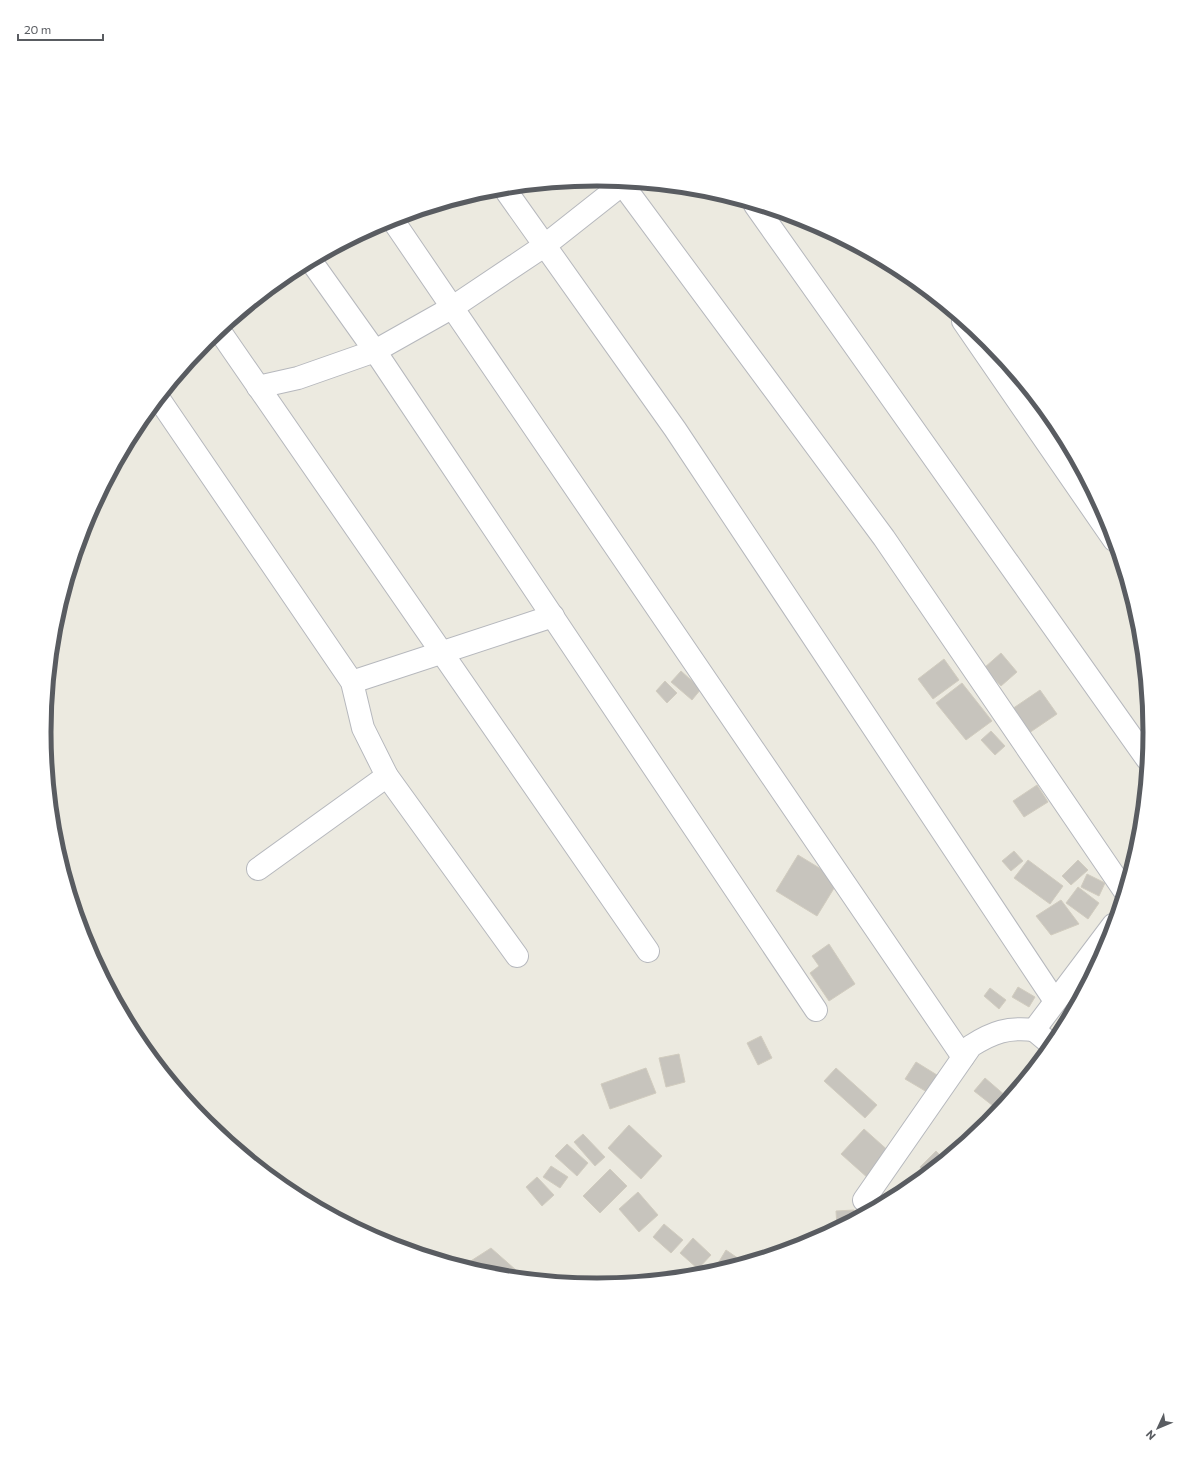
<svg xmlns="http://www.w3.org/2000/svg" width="1194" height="1464" font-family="Commissioner,sans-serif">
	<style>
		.building { fill: #c7c4bd; stroke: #d1ccbf }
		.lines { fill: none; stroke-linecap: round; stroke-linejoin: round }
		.minor-casing { stroke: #b6b8bd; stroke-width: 24 }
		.minor { stroke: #fff; stroke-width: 22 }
		.rim { fill: none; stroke: #595c61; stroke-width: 5 }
	</style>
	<rect width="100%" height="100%" fill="#eceae0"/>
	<g class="building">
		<path d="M1001,653L1017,672L1001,686L984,668Z"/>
		<path d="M944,659L959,680L933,699L918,679Z"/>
		<path d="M681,671L701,689L692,700L671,682Z"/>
		<path d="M665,681L677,693L667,703L656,691Z"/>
		<path d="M962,683L992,721L966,740L936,703Z"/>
		<path d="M1040,690L1057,714L1029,733L1012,709Z"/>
		<path d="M991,731L1005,746L995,755L981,740Z"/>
		<path d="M1037,785L1048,802L1024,817L1013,801Z"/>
		<path d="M1014,851L1023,861L1011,871L1002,861Z"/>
		<path d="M798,855L839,880L817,916L776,891Z"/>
		<path d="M1028,860L1063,886L1050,904L1014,878Z"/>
		<path d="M1078,860L1088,870L1071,885L1062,876Z"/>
		<path d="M1087,874L1105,883L1099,896L1081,887Z"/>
		<path d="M1078,887L1099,903L1088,919L1066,903Z"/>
		<path d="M1061,900L1079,924L1051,935L1036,916Z"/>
		<path d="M829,944L855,984L829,1001L810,973L819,966L812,956Z"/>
		<path d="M1018,987L1035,997L1029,1007L1012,997Z"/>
		<path d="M990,988L1006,1000L999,1009L984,996Z"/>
		<path d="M761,1036L772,1058L758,1065L747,1043Z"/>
		<path d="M679,1054L685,1082L666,1087L659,1058Z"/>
		<path d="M916,1062L937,1075L927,1092L905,1079Z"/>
		<path d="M646,1068L656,1093L610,1109L601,1084Z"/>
		<path d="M836,1068L877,1105L865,1118L824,1081Z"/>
		<path d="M985,1078L1007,1097L997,1109L974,1091Z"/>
		<path d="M629,1125L662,1156L641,1179L608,1148Z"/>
		<path d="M864,1129L892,1154L869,1179L841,1154Z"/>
		<path d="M583,1134L605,1157L595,1166L574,1142Z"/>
		<path d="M567,1144L588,1163L577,1176L555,1156Z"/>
		<path d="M936,1151L944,1159L926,1174L920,1167Z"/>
		<path d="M551,1166L568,1177L560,1188L543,1177Z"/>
		<path d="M610,1169L627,1186L600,1213L583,1196Z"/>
		<path d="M537,1177L554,1195L542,1206L526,1187Z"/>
		<path d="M638,1192L658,1215L639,1232L619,1209Z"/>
		<path d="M854,1210V1218L837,1227L836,1211Z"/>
		<path d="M664,1224L683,1240L671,1253L653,1237Z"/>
		<path d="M693,1238L711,1255L698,1269L680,1253Z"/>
		<path d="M491,1248L525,1278L489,1274L463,1266Z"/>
		<path d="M726,1250L742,1261L740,1264L716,1271L714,1270Z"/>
	</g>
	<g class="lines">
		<defs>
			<g id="minor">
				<path d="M620,181L884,538L1124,890"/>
				<path d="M504,188L675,429L1055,1001"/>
				<path d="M755,205L1147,759"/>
				<path d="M392,219L963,1057"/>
				<path d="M311,261L375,351L816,1010"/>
				<path d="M963,321L1114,540"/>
				<path d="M219,330L648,951"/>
				<path d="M258,387L298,378L375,351L453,307L544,246L625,182"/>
				<path d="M159,399L352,682L363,728L387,776L517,956"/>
				<path d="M352,682L553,616"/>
				<path d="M258,869L387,776"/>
				<path d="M1034,1030L1113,925"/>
				<path d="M1034,1030L1052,1045"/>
				<path d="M864,1200L971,1046C993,1032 1008,1027 1034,1030"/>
			</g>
		</defs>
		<use href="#minor" class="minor-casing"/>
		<use href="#minor" class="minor"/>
	</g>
	<path d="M0 0H1194V1464H0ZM51 732a546 546 0 1 1 1092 0a546 546 0 1 1-1092 0Z" fill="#fff" fill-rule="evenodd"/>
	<path class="rim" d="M51 732a546 546 0 1 1 1092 0a546 546 0 1 1-1092 0Z"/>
	<g transform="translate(1158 1428) rotate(226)" stroke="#ffffff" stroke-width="3" paint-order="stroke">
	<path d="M0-3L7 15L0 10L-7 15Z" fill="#595c61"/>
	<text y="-6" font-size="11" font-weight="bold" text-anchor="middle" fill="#595c61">N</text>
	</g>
	<path d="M18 34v6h85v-6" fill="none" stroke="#595c61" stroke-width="2"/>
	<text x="24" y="34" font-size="12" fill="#595c61" stroke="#ffffff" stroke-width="3" paint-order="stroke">20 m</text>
</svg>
